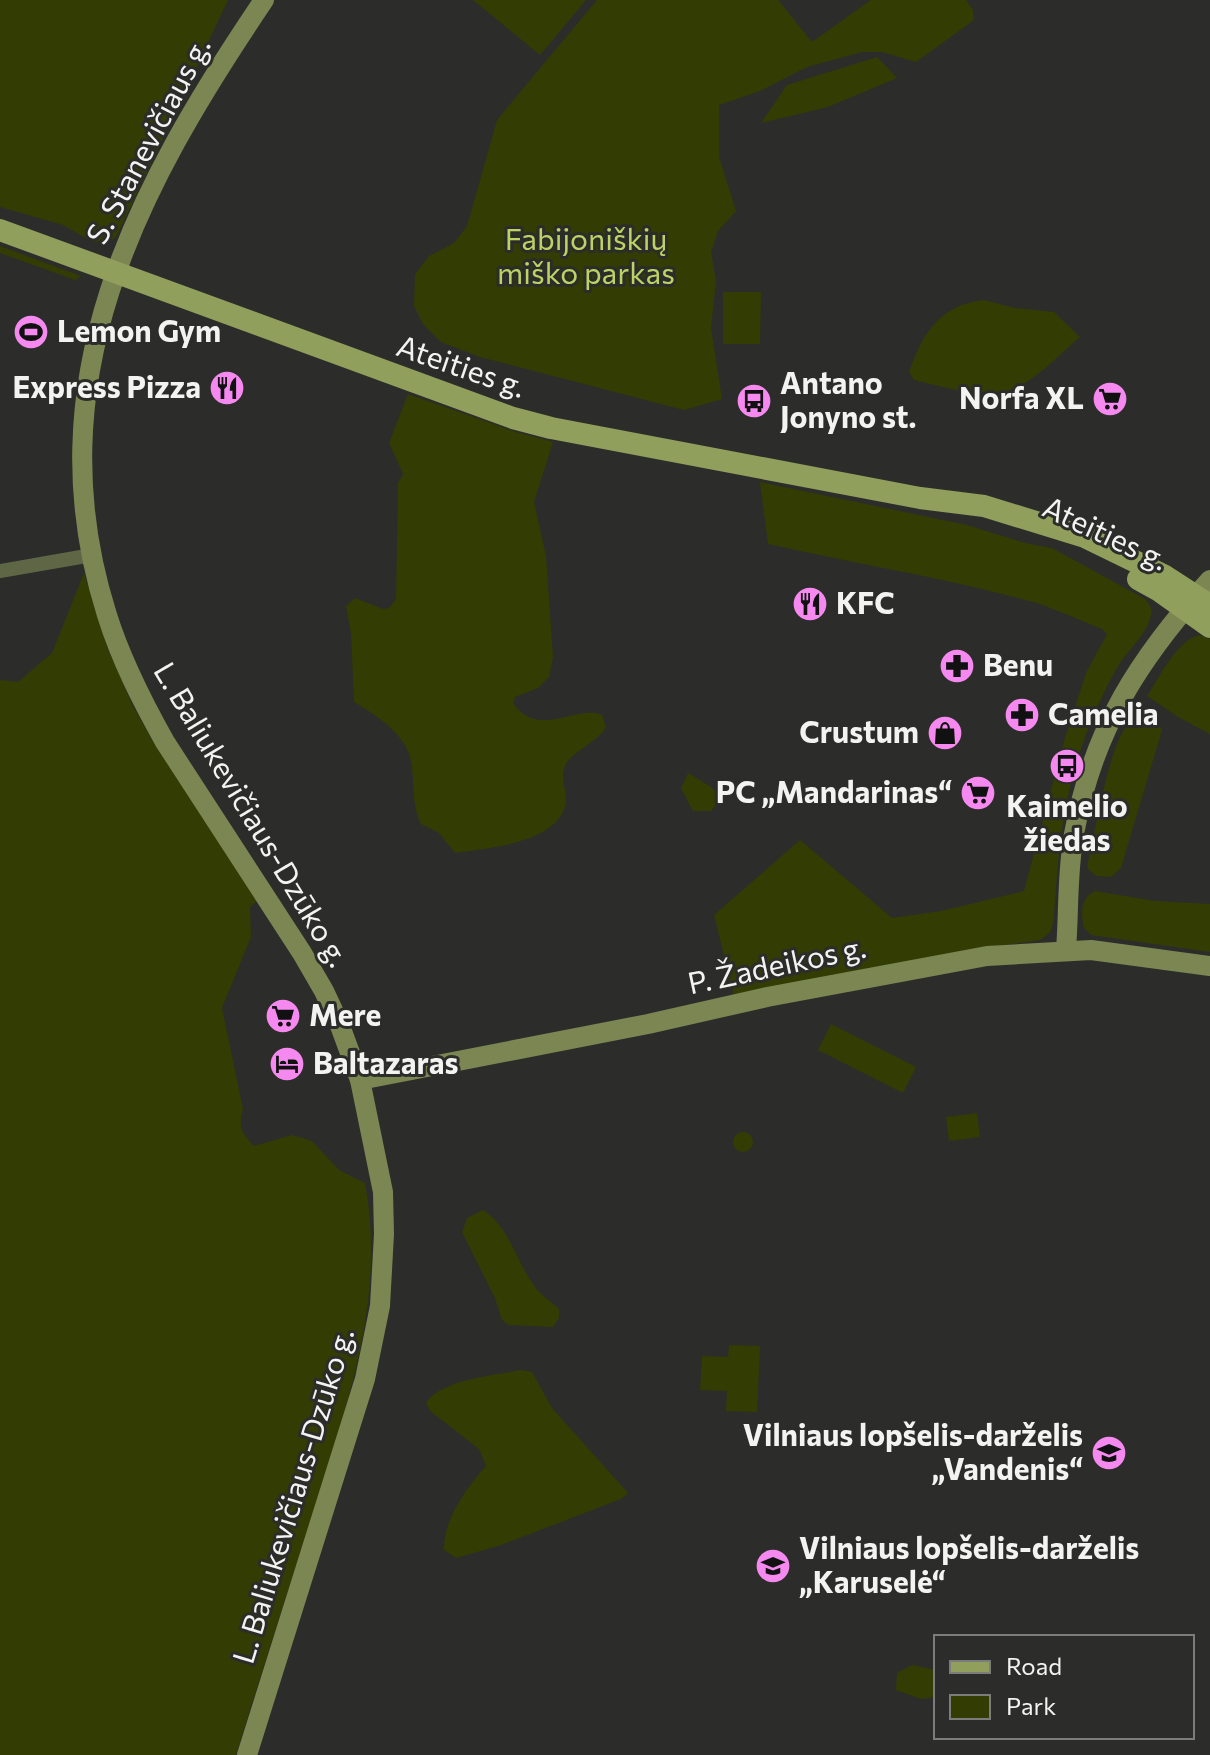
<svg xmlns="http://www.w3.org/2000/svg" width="1210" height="1755" font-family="Commissioner,sans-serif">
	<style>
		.green { fill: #333c03 }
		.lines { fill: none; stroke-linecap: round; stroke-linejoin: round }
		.street { stroke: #5f6646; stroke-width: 14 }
		.secondary { stroke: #7b8652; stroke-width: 20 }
		.primary { stroke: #909f5b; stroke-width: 22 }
		.labels { text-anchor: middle; stroke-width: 6; stroke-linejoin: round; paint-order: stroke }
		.street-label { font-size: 30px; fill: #f3f4f2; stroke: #2c2d2a }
		.park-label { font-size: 30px; fill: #bcd363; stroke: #2c2d2a }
		.poi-label { font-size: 30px; font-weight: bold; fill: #f3f4f2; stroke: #2c2d2a; text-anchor: start }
	</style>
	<rect width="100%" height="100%" fill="#2c2d2a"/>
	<g class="green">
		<path d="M0,0H228L137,193L117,235L111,241L93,242L63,225L0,207Z"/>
		<path d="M473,0H586L540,55Z"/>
		<path d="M597,0H778L812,42L871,0H966L973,10L974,20L916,62L882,52H862L807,67L760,91L719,105V157L736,211L718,231L711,252L716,281L711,328L722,399L684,410L480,357L441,342L423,324L414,306L415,274L429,256L454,243L467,226L497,120Z"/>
		<path d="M877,57L897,78L828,107L761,123L787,85Z"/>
		<path d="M0,246L81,276L75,280L0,253Z"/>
		<path d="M723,292H761L760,344H723Z"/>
		<path d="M984,300L1015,308L1054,312L1080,337C1062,352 1038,378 1017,387C988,401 943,387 914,380L909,372C923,332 940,305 984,300Z"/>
		<path d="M408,394L516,432L553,442L534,502L546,556L553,657L549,677L538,688L515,697L513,703C538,740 577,704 602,715L606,727C597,743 575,749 566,764C558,778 569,793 565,807C553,844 487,848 455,853L439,833L421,824C411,803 415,783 411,761C406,734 376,715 354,702L351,634L346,606L355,598L383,609L389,608L396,599L398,483L403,474L389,443Z"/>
		<path d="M760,482L967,525L1025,543L1052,548L1145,599C1149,604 1153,608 1151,615C1147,634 1128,650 1118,666C1112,677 1106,688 1101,699C1065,776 1059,835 1054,919L1051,931L1042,939L1035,941L972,949L734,996L714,915L800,840L892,918L941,911L1024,891L1064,741L1086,673L1107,634L1102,629C1079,620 1056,609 1033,602C946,578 856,564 768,544Z"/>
		<path d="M84,573L107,647L133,706L152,740L257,901L250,907L251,937L222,1008L243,1109C238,1127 241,1132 254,1146L292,1135L312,1141L339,1170L365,1183C387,1301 345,1411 310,1522C285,1600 260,1677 236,1755H0V680L18,682L52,653Z"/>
		<path d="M1199,635L1210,639V734L1178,717L1147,696C1160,677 1176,641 1199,635Z"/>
		<path d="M1144,715L1156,721L1162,730L1121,868L1111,877L1096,876L1088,869V862C1096,829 1107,757 1124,730C1129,722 1135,718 1144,715Z"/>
		<path d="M688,773L711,787L721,798L711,811H693L681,788Z"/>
		<path d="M1095,891L1155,901L1210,904V952L1091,935L1084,928C1081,913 1080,898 1095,891Z"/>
		<path d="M831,1024L916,1067L903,1093L818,1050Z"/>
		<path d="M977,1113L980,1137L949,1141L946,1117Z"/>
		<circle cx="743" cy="1142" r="10"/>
		<path d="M483,1210C510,1227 517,1264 536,1288C542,1296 552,1302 559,1309V1318L553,1327L509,1325L502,1320L495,1298L462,1232L467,1218Z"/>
		<path d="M729,1345L760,1346L757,1412L726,1411L727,1391L700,1390L702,1356L728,1357Z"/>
		<path d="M521,1370L532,1372L552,1408L628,1493L621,1499L501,1545L456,1558L444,1550C443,1520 467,1487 486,1466L479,1449L430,1411L426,1403C439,1380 495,1375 521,1370Z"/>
		<path d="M912,1665L936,1670V1697L921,1699L896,1690L897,1673Z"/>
	</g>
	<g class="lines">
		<path class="street" d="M0,571L92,555"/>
		<g class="secondary">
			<path d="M1066,950C1069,911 1067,872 1074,834C1093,729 1140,657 1210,580"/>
			<path d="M360,1080L648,1024L767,997L987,956L1091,950L1210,966"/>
			<path d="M247,1755L365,1379L380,1306L384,1234L383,1192L360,1080L339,1023L324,991L302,953L165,742C142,701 121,660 107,615C33,382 136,189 264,0"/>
		</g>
		<g class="primary">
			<path d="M0,230L513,418L551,428L920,498L984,506L1085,537L1165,576L1210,605"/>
			<path d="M1138,579L1158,590L1210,627"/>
		</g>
	</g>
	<defs>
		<symbol id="stadium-disc" viewBox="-11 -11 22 22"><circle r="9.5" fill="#f589ef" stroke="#2c2d2a"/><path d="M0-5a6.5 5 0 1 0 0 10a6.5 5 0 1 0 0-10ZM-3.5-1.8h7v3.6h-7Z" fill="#111"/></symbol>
		<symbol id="restaurant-disc" viewBox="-11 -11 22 22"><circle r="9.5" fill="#f589ef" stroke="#2c2d2a"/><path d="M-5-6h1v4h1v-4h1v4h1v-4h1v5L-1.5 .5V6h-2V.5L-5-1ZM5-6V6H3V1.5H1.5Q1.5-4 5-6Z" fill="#111"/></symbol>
		<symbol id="supermarket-disc" viewBox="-11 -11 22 22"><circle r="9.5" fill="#f589ef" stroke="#2c2d2a"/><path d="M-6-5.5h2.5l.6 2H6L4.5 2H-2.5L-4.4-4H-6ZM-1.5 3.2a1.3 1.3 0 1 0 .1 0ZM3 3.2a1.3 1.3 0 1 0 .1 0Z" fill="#111"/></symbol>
		<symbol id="bus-disc" viewBox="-11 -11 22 22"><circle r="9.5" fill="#f589ef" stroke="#2c2d2a"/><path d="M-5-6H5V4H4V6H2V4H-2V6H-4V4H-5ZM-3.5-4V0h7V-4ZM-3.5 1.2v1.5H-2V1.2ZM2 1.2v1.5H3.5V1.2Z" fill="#111"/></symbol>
		<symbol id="pharmacy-disc" viewBox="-11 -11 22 22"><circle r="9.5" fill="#f589ef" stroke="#2c2d2a"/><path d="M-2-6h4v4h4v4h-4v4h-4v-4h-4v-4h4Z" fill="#111"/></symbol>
		<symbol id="shop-disc" viewBox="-11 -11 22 22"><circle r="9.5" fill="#f589ef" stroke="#2c2d2a"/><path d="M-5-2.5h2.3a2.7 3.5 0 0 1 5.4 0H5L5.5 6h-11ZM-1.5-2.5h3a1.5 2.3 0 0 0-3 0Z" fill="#111"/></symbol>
		<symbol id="hotel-disc" viewBox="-11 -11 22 22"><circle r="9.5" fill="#f589ef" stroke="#2c2d2a"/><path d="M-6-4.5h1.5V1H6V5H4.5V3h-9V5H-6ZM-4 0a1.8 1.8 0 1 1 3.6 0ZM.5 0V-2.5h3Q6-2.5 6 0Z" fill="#111"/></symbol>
		<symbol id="school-disc" viewBox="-11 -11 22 22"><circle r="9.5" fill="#f589ef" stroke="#2c2d2a"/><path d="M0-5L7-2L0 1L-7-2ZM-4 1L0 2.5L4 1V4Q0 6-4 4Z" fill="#111"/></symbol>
	</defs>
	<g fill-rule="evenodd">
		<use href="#stadium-disc" x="11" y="312" width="40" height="40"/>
		<use href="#restaurant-disc" x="207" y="368" width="40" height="40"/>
		<use href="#supermarket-disc" x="1090" y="379" width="40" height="40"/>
		<use href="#bus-disc" x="734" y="381" width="40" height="40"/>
		<use href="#restaurant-disc" x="790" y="584" width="40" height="40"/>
		<use href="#pharmacy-disc" x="937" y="646" width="40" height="40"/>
		<use href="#pharmacy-disc" x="1002" y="695" width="40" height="40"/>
		<use href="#shop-disc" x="925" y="713" width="40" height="40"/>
		<use href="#bus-disc" x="1047" y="746" width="40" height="40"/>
		<use href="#supermarket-disc" x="958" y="773" width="40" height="40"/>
		<use href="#supermarket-disc" x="263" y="996" width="40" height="40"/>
		<use href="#hotel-disc" x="267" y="1044" width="40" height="40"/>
		<use href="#school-disc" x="1089" y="1433" width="40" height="40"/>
		<use href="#school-disc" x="753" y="1546" width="40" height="40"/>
	</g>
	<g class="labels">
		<g class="street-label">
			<text transform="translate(149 141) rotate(-62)" y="10">S. Stanevičiaus g.</text>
			<text transform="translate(461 367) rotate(19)" y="10">Ateities g.</text>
			<text transform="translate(1105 534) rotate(25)" y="10">Ateities g.</text>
			<text transform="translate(251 815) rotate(59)" y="10">L. Baliukevičiaus-Dzūko g.</text>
			<text transform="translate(777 966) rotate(-12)" y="10">P. Žadeikos g.</text>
			<text transform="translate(294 1496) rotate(-73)" y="10">L. Baliukevičiaus-Dzūko g.</text>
		</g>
		<g class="park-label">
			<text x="586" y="250">Fabijoniškių<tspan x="586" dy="34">miško parkas</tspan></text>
		</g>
		<g class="poi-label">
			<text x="57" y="342">Lemon Gym</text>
			<text x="780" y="394">Antano<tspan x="780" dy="34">Jonyno st.</tspan></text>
			<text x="201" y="398" text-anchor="end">Express Pizza</text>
			<text x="1084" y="409" text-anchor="end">Norfa XL</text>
			<text x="836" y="614">KFC</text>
			<text x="983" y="676">Benu</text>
			<text x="1048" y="725">Camelia</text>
			<text x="919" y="743" text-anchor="end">Crustum</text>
			<text x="952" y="803" text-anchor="end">PC „Mandarinas“</text>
			<text x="1067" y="817" text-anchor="middle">Kaimelio<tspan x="1067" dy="34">žiedas</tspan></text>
			<text x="309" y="1026">Mere</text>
			<text x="313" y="1074">Baltazaras</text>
			<text x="1083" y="1446" text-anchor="end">Vilniaus lopšelis-darželis<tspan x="1083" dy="34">„Vandenis“</tspan></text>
			<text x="799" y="1559">Vilniaus lopšelis-darželis<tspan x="799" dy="34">„Karuselė“</tspan></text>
		</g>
	</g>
	<rect x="934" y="1635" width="260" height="104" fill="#2c2d2a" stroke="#7c7d7a" stroke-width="2"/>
	<rect x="950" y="1661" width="40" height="12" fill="#909f5b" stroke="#7c7d7a" stroke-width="2"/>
	<text x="1006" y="1675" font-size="24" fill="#f3f4f2">Road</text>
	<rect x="950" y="1695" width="40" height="24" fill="#333c03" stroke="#7c7d7a" stroke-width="2"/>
	<text x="1006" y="1715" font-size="24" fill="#f3f4f2">Park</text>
</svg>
